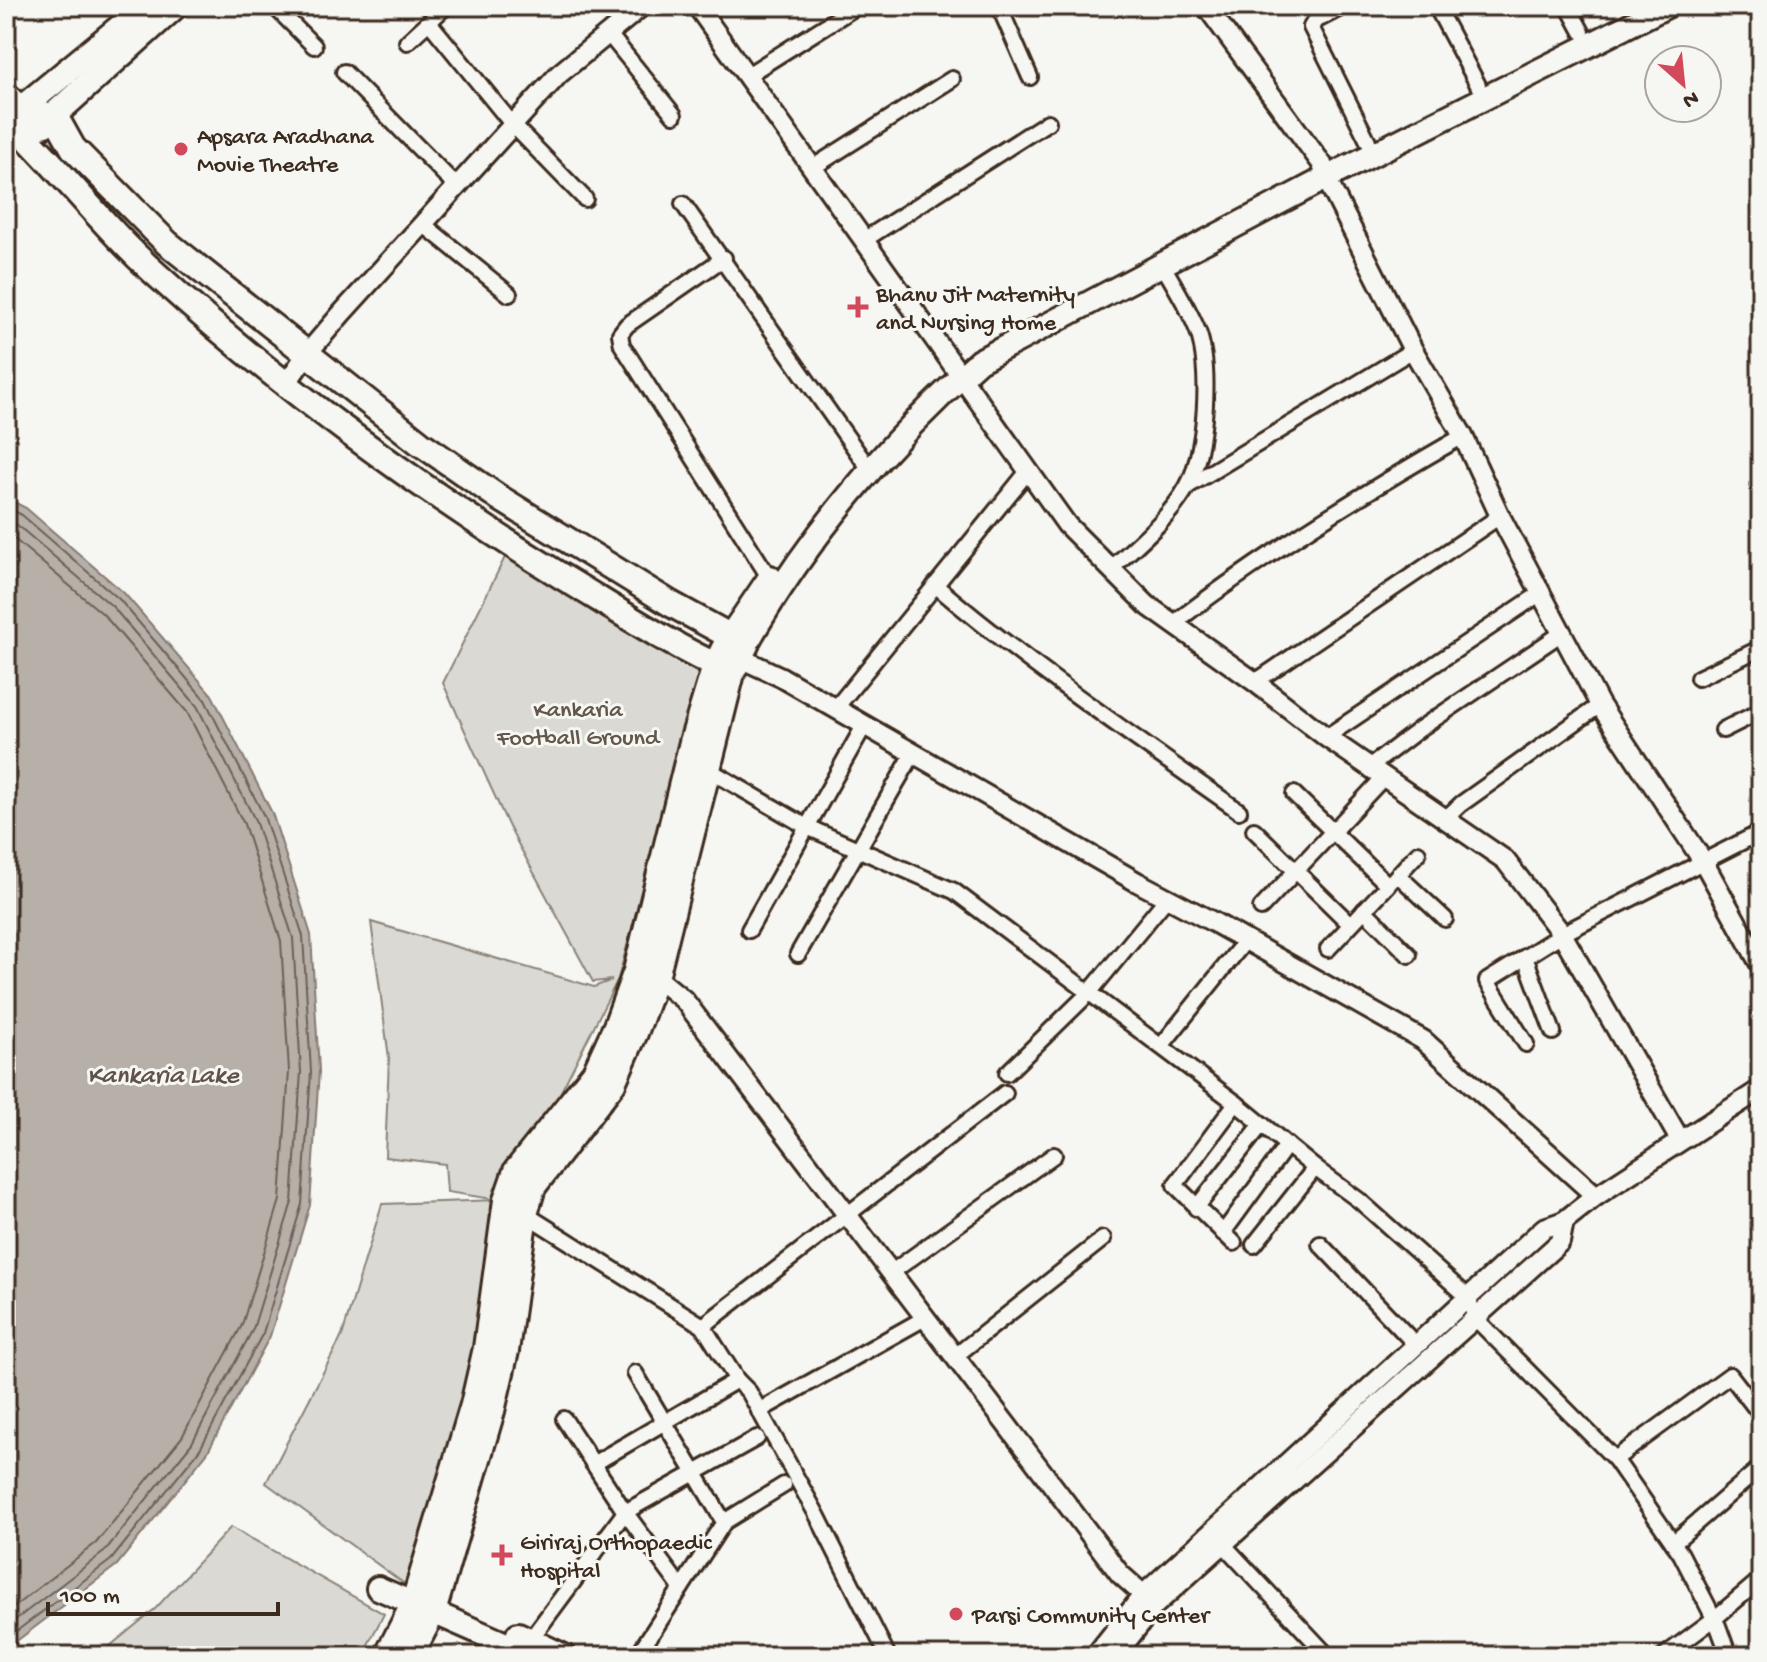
<svg xmlns="http://www.w3.org/2000/svg" width="1767" height="1662" font-family="'Gochi Hand',sans-serif">
	<style>
		.green { fill: #dad9d3; stroke: #8a8278; stroke-width: 2 }
		.water { fill: #b6b0a9; stroke: #857a71; stroke-width: 2 }
		.lines { fill: none; stroke-linecap: round; stroke-linejoin: round }
		.shore { stroke: #6c6056; stroke-width: 2 }
		.minor-casing { stroke: #3b2a1e; stroke-width: 20 }
		.tertiary-casing { stroke: #3b2a1e; stroke-width: 24 }
		.secondary-casing { stroke: #3b2a1e; stroke-width: 28 }
		.primary-casing { stroke: #3b2a1e; stroke-width: 30 }
		.minor { stroke: #f6f6f2; stroke-width: 14 }
		.tertiary { stroke: #f6f6f2; stroke-width: 18 }
		.secondary { stroke: #f6f6f2; stroke-width: 22 }
		.primary { stroke: #f6f6f2; stroke-width: 24 }
		.poi-dot { fill: #d1495b; stroke: #f6f6f2; stroke-width: 3 }
		.labels { text-anchor: middle; stroke-width: 6; stroke-linejoin: round; paint-order: stroke }
		.poi-label { font-size: 24px; fill: #3b2a1e; stroke: #f6f6f2; text-anchor: start }
		.park-label { font-size: 24px; fill: #63564b; stroke: #f6f6f2 }
		.water-label { font-size: 26px; font-style: italic; fill: #605248; stroke: #f6f6f2 }
	</style>
	<rect width="100%" height="100%" fill="#f6f6f2"/>
	<filter id="ink" filterUnits="userSpaceOnUse"><feTurbulence type="fractalNoise" baseFrequency=".0125" numOctaves="2"/><feDisplacementMap in="SourceGraphic" scale="16" xChannelSelector="R" yChannelSelector="G"/><feConvolveMatrix kernelMatrix="1 2 1 2 8 2 1 2 1" color-interpolation-filters="sRGB"/></filter>
	<g filter="url(#ink)">
		<g class="green">
			<path d="M505,557L542,576L701,675L618,979L506,1200L417,1593L266,1483L342,1336L382,1204L499,1200L447,1192L445,1164L385,1157L389,1058L371,922L594,987L612,980L593,982L509,827L443,683Z"/>
			<path d="M231,1527L384,1614L362,1656H98L156,1608Z"/>
		</g>
		<path class="water" d="M6,498L26,508L124,593L212,695L272,813L311,935L319,1071L310,1205L270,1336L207,1453L117,1565L6,1649Z"/>
		<g class="lines">
			<g class="shore">
				<path d="M6,507L22,515L119,599L205,700L264,816L303,936L311,1072L302,1204L263,1333L200,1449L111,1560L6,1639"/>
				<path d="M6,518L16,524L112,606L197,706L255,820L293,938L301,1072L292,1202L253,1329L192,1443L104,1552L6,1627"/>
				<path d="M6,532L103,614L187,712L244,824L281,941L289,1071L280,1200L242,1325L182,1437L96,1543L6,1613"/>
			</g>
			<defs>
				<g id="minor">
					<path d="M274,6L314,46"/>
					<path d="M999,6L1030,77"/>
					<path d="M1344,6L1315,21L1311,27L1368,141"/>
					<path d="M1436,6L1478,85"/>
					<path d="M1568,6L1582,32"/>
					<path d="M429,22L513,125L585,199"/>
					<path d="M608,33L674,115"/>
					<path d="M407,42L445,7"/>
					<path d="M344,72L456,186"/>
					<path d="M746,76L857,6"/>
					<path d="M812,168L952,79"/>
					<path d="M683,204L863,460"/>
					<path d="M423,224L509,294"/>
					<path d="M864,240L1048,122"/>
					<path d="M724,258L627,325L620,334L622,345L769,577"/>
					<path d="M1188,486L1413,350"/>
					<path d="M1111,569C1137,544 1169,519 1187,487C1206,453 1212,366 1197,329C1188,307 1174,285 1162,264"/>
					<path d="M935,585C1031,667 1136,738 1239,811"/>
					<path d="M1174,623C1266,553 1363,493 1463,436"/>
					<path d="M1698,678L1761,648"/>
					<path d="M1255,682L1500,516"/>
					<path d="M835,709L1029,470"/>
					<path d="M1723,730L1761,711"/>
					<path d="M1326,737L1541,593"/>
					<path d="M1371,766L1421,728L1562,633"/>
					<path d="M706,768L807,827L954,891L1236,1103L1315,1168L1360,1201L1468,1297L1475,1318L1615,1459L1681,1554L1718,1626L1729,1656"/>
					<path d="M1294,794L1388,885L1328,949"/>
					<path d="M1445,819L1461,804L1600,705"/>
					<path d="M1254,830L1350,924"/>
					<path d="M1398,875L1445,919"/>
					<path d="M1394,879L1418,853"/>
					<path d="M1261,908L1385,776"/>
					<path d="M1364,910L1409,955"/>
					<path d="M749,930L864,726"/>
					<path d="M798,954L913,754"/>
					<path d="M1525,957L1553,1032"/>
					<path d="M1526,1044L1487,981L1562,934L1761,832"/>
					<path d="M1162,1045L1246,940"/>
					<path d="M1007,1073L1089,993L1167,898"/>
					<path d="M1196,1208L1262,1124"/>
					<path d="M522,1212L703,1326L737,1380L749,1392L817,1515L888,1656"/>
					<path d="M1223,1233L1287,1145"/>
					<path d="M1234,1243L1175,1185L1236,1103"/>
					<path d="M1320,1244L1416,1345"/>
					<path d="M1254,1245L1315,1168"/>
					<path d="M892,1272L1054,1155"/>
					<path d="M703,1326L1005,1093"/>
					<path d="M954,1357L1103,1239"/>
					<path d="M635,1373L724,1522"/>
					<path d="M759,1411L925,1318"/>
					<path d="M564,1419L625,1512L681,1588"/>
					<path d="M1615,1459L1730,1375L1761,1415"/>
					<path d="M593,1464L737,1380"/>
					<path d="M1222,1543L1328,1656"/>
					<path d="M1673,1543L1761,1467"/>
					<path d="M530,1640L625,1512L757,1438"/>
					<path d="M637,1656L724,1522L784,1485"/>
					<path d="M1664,1656L1714,1619L1761,1579"/>
				</g>
				<g id="tertiary">
					<path d="M697,6L1067,525L1147,605L1255,682L1326,737L1505,860L1562,934L1680,1140"/>
					<path d="M1206,6L1322,164L1326,178L1413,350L1463,436L1500,516L1600,705L1703,861L1761,966"/>
					<path d="M286,384L306,355L342,313L559,74L642,6"/>
					<path d="M740,658L781,677L1137,882L1217,924L1423,1040L1596,1196"/>
					<path d="M647,974L656,977L684,1000L1120,1574L1155,1605"/>
					<path d="M1095,1656L1143,1595L1544,1228L1564,1221L1596,1196L1761,1089"/>
					<path d="M1115,1656L1155,1605L1560,1242L1564,1221"/>
				</g>
				<g id="secondary">
					<path d="M730,636L770,577"/>
					<path d="M746,645C806,539 888,441 979,361L1326,178L1667,6"/>
					<path d="M378,1588L533,1656"/>
					<path d="M518,1634L564,1656"/>
				</g>
				<g id="primary">
					<path d="M6,95L31,118L54,114L73,148L167,243L420,443L498,497L671,604L746,645L732,673L656,977L635,1033L613,1083L533,1187L525,1214L506,1351L492,1411L433,1612L410,1656"/>
					<path d="M6,117C59,167 103,227 157,275C282,389 417,487 561,576C616,609 671,646 730,672"/>
					<path d="M10,118L146,6"/>
					<path d="M43,125L175,6"/>
					<path d="M387,1656L413,1605L473,1405L486,1348L506,1200L516,1171L595,1072L616,1026L636,971L692,742L715,666L730,636"/>
				</g>
			</defs>
			<use href="#minor" class="minor-casing"/>
			<use href="#tertiary" class="tertiary-casing"/>
			<use href="#secondary" class="secondary-casing"/>
			<use href="#primary" class="primary-casing"/>
			<use href="#minor" class="minor"/>
			<use href="#tertiary" class="tertiary"/>
			<use href="#secondary" class="secondary"/>
			<use href="#primary" class="primary"/>
		</g>
	</g>
	<g class="poi-dot">
		<circle cx="181" cy="149" r="8"/>
		<path d="M854 295h8v8h8v8h-8v8h-8v-8h-8v-8h8z"/>
		<path d="M498 1543h8v8h8v8h-8v8h-8v-8h-8v-8h8z"/>
		<circle cx="956" cy="1614" r="8"/>
	</g>
	<g class="labels">
		<g class="poi-label">
			<text x="197" y="143">Apsara Aradhana<tspan x="197" dy="28">Movie Theatre</tspan></text>
			<text x="876" y="301">Bhanu Jit Maternity<tspan x="876" dy="28">and Nursing Home</tspan></text>
			<text x="520" y="1549">Giriraj Orthopaedic<tspan x="520" dy="28">Hospital</tspan></text>
			<text x="972" y="1622">Parsi Community Center</text>
		</g>
		<g class="park-label">
			<text x="578" y="716">Kankaria<tspan x="578" dy="28">Football Ground</tspan></text>
		</g>
		<g class="water-label">
			<text x="163" y="1082">Kankaria Lake</text>
		</g>
	</g>
	<rect width="1767" height="1662" fill="none" stroke="#f6f6f2" stroke-width="32"/>
	<rect x="16" y="16" width="1735" height="1630" fill="none" stroke="#3b2a1e" stroke-width="3" filter="url(#ink)"/>
	<g transform="translate(1683 84) rotate(153)"><circle r="38" fill="#f6f6f2" stroke="#aba49d" stroke-width="2"/>
	<path d="M0-6L14 30L0 20L-14 30Z" fill="#d1495b"/>
	<text y="-12" font-size="22" font-weight="bold" text-anchor="middle" fill="#3b2a1e">N</text>
	</g>
	<path d="M48 1602v12h230v-12" fill="none" stroke="#3b2a1e" stroke-width="4"/>
	<text x="60" y="1602" font-size="24" fill="#3b2a1e" stroke="#f6f6f2" stroke-width="6" paint-order="stroke">100 m</text>
</svg>
